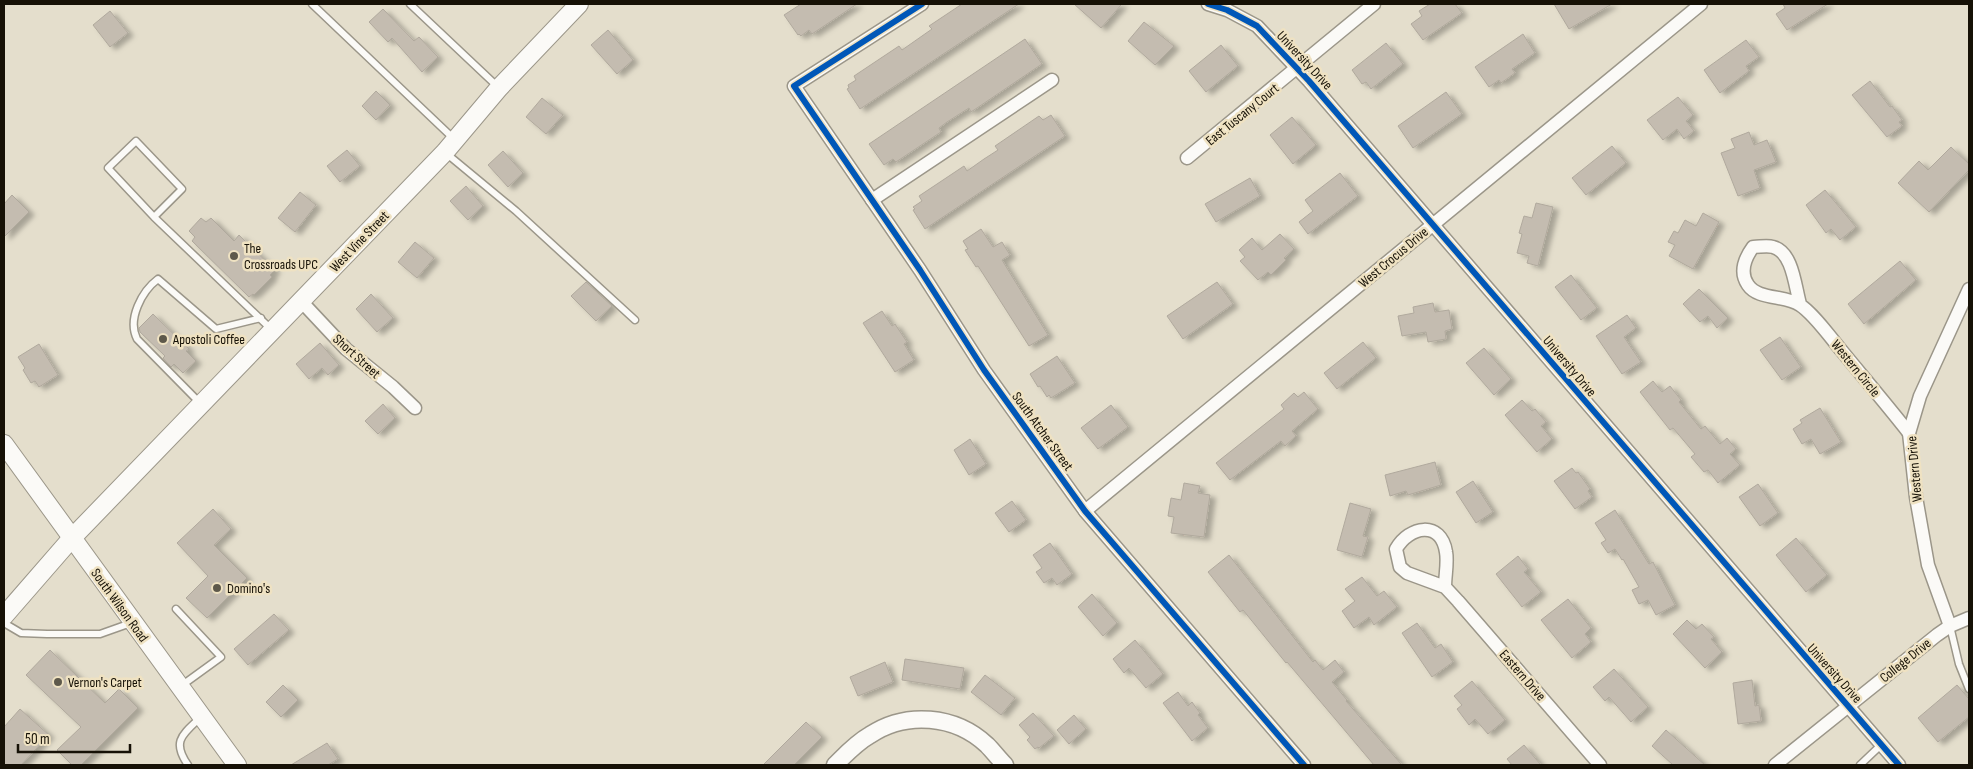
<svg xmlns="http://www.w3.org/2000/svg" width="1973" height="769" font-family="'Sofia Sans Condensed',sans-serif">
	<style>
		.building { fill: #c4bcb0; stroke: #b0a99d; filter: url(#shadow) }
		.lines { fill: none; stroke-linecap: round; stroke-linejoin: round }
		.service-casing { stroke: #9b9689; stroke-width: 9 }
		.minor-casing { stroke: #9b9689; stroke-width: 15 }
		.tertiary-casing { stroke: #9b9689; stroke-width: 19 }
		.secondary-casing { stroke: #9b9689; stroke-width: 20 }
		.service { stroke: #fbfaf7; stroke-width: 6 }
		.minor { stroke: #fbfaf7; stroke-width: 12 }
		.tertiary { stroke: #fbfaf7; stroke-width: 16 }
		.secondary { stroke: #fbfaf7; stroke-width: 18 }
		.cycleway-casing { stroke: #efe2c2; stroke-width: 9 }
		.cycleway { stroke: #0057b8; stroke-width: 6 }
		.poi-dot { fill: #5e594b; stroke: #efe2c2; stroke-width: 2 }
		.labels { text-anchor: middle; stroke-width: 5; stroke-linejoin: round; paint-order: stroke }
		.street-label { font-size: 14px; fill: #161106; stroke: #efe2c2 }
		.poi-label { font-size: 14px; fill: #161106; stroke: #efe2c2; text-anchor: start }
	</style>
	<defs>
		<filter id="shadow"><feDropShadow dx="5.5" dy="3" stdDeviation="2.5" flood-color="#0004"/></filter>
	</defs>
	<rect width="100%" height="100%" fill="#e4decc"/>
	<g class="building">
		<path d="M801,4H857L812,34L809,30L801,36L799,34L798,35L784,15Z"/>
		<path d="M962,4H1019L860,109L847,89L849,88L848,85L856,80L854,76L899,46L902,50L932,29L929,26Z"/>
		<path d="M1074,4H1122L1101,28Z"/>
		<path d="M1430,4H1455L1462,13L1423,40L1411,24L1422,16L1419,11Z"/>
		<path d="M1554,4H1612L1569,29Z"/>
		<path d="M1783,4H1828L1787,30L1776,14L1785,8Z"/>
		<path d="M383,9L414,41L419,37L438,57L422,72L392,38L388,42L369,22Z"/>
		<path d="M110,11L128,33L110,47L93,25Z"/>
		<path d="M1144,22L1174,46L1155,65L1128,41Z"/>
		<path d="M608,30L633,60L617,74L591,45Z"/>
		<path d="M1523,34L1535,53L1512,69L1515,73L1501,83L1499,80L1489,87L1475,67Z"/>
		<path d="M1025,39L1042,64L977,108L971,112L969,108L947,122L939,128L941,132L896,162L893,159L884,165L869,144Z"/>
		<path d="M1746,40L1759,57L1746,66L1749,71L1720,93L1704,70Z"/>
		<path d="M1386,43L1403,64L1371,89L1366,82L1362,84L1352,70Z"/>
		<path d="M1221,45L1238,66L1206,92L1189,71Z"/>
		<path d="M1870,81L1890,107L1892,106L1902,120L1899,122L1902,126L1887,137L1852,95Z"/>
		<path d="M376,91L390,105L376,120L362,106Z"/>
		<path d="M1446,92L1462,114L1413,148L1398,126Z"/>
		<path d="M1678,97L1693,115L1686,121L1694,131L1684,139L1677,129L1663,140L1647,120Z"/>
		<path d="M542,98L563,115L546,134L526,117Z"/>
		<path d="M1051,115L1065,136L925,229L913,210L915,209L913,207L922,201L919,196L964,166L967,171L984,159L998,150L995,146L1039,116L1043,120Z"/>
		<path d="M1292,117L1316,145L1293,164L1270,135Z"/>
		<path d="M1749,132L1754,145L1767,140L1776,162L1754,170L1760,188L1738,196L1721,153L1735,148L1731,139Z"/>
		<path d="M1612,146L1626,163L1586,195L1572,178Z"/>
		<path d="M1951,147L1969,164V170L1929,212L1898,183L1919,161L1928,170Z"/>
		<path d="M347,150L360,166L340,182L327,166Z"/>
		<path d="M503,151L523,173L508,187L488,165Z"/>
		<path d="M1340,173L1358,196L1308,234L1299,222L1313,211L1305,200Z"/>
		<path d="M1250,178L1260,196L1216,222L1205,204Z"/>
		<path d="M466,186L483,206L468,220L450,201Z"/>
		<path d="M1825,190L1856,227L1840,240L1831,229L1826,233L1806,205Z"/>
		<path d="M300,192L316,205L295,232L278,218Z"/>
		<path d="M12,195L29,212L4,237V204Z"/>
		<path d="M1536,203L1553,207L1538,266L1527,263L1529,256L1517,253L1522,234L1519,233L1524,216L1532,218Z"/>
		<path d="M1703,213L1719,222L1693,269L1669,256L1675,245L1668,242L1674,231L1678,233L1685,220L1696,226Z"/>
		<path d="M201,218L206,222L211,218L234,241L239,235L275,270L270,275L272,277L254,295L253,294L249,297L192,241L195,237L189,231Z"/>
		<path d="M981,229L993,247L1002,242L1010,255L1002,260L1048,335L1029,346L978,266L976,267L965,250L968,249L963,241Z"/>
		<path d="M1280,234L1294,249L1284,258L1286,260L1271,275L1268,272L1258,280L1240,261L1245,257L1239,250L1252,238L1262,250Z"/>
		<path d="M415,242L434,258L417,278L398,262Z"/>
		<path d="M1900,261L1916,280L1864,324L1848,304Z"/>
		<path d="M1571,275L1597,308L1581,320L1555,287Z"/>
		<path d="M586,282L612,306L596,321L571,296Z"/>
		<path d="M1217,282L1233,304L1183,339L1167,316Z"/>
		<path d="M1699,289L1728,318L1717,328L1708,316L1700,322L1683,304Z"/>
		<path d="M371,294L393,318L377,332L356,309Z"/>
		<path d="M1433,303L1435,312L1449,310L1452,329L1445,331L1446,339L1428,342L1426,332L1402,336L1398,316L1414,313L1413,307Z"/>
		<path d="M882,311L892,326L895,324L907,342L904,344L914,360L895,372L863,323Z"/>
		<path d="M153,314L189,349L186,351L196,361L183,373L174,364L171,367L163,358L165,356L140,332L139,328Z"/>
		<path d="M1627,315L1636,328L1624,337L1641,362L1622,374L1596,336Z"/>
		<path d="M1780,337L1801,367L1782,380L1760,350Z"/>
		<path d="M1363,342L1376,358L1337,389L1324,373Z"/>
		<path d="M320,343L339,365L328,375L322,368L309,379L296,364Z"/>
		<path d="M39,344L58,375L39,387L35,381L31,383L23,370L25,368L18,357Z"/>
		<path d="M1484,348L1511,379L1494,395L1466,363Z"/>
		<path d="M1057,356L1075,383L1051,398L1049,395L1047,397L1040,386L1038,387L1030,374Z"/>
		<path d="M1653,381L1662,392L1670,386L1681,400L1679,402L1701,429L1705,426L1720,444L1727,438L1736,449L1730,454L1740,465L1718,483L1708,470L1704,472L1691,457L1695,454L1673,428L1670,430L1640,392Z"/>
		<path d="M1304,392L1318,409L1292,431L1296,436L1285,446L1281,441L1230,480L1216,463L1284,409L1281,405L1294,393L1298,397Z"/>
		<path d="M1522,400L1532,411L1535,409L1546,422L1541,426L1552,439L1537,452L1505,415Z"/>
		<path d="M383,404L395,418L378,434L365,421Z"/>
		<path d="M1111,405L1128,427L1098,449L1081,428Z"/>
		<path d="M1820,408L1841,442L1820,454L1811,439L1802,444L1793,429L1802,423L1800,420Z"/>
		<path d="M970,439L986,464L969,475L954,450Z"/>
		<path d="M1435,462L1441,485L1408,495L1406,491L1390,496L1385,475Z"/>
		<path d="M1572,468L1576,473L1578,472L1590,489L1588,491L1592,497L1575,509L1554,481Z"/>
		<path d="M1473,481L1493,512L1476,523L1456,492Z"/>
		<path d="M1184,483L1200,486L1198,493L1210,495L1204,537L1171,533L1174,517L1168,516L1171,498L1181,500Z"/>
		<path d="M1758,484L1778,513L1760,526L1739,497Z"/>
		<path d="M1012,501L1026,520L1009,532L995,513Z"/>
		<path d="M1350,503L1371,509L1363,536L1368,537L1362,557L1337,550Z"/>
		<path d="M213,509L231,529L214,545L247,578L207,618L186,598L208,576L177,543Z"/>
		<path d="M1615,510L1649,564L1653,562L1675,605L1656,615L1648,600L1639,604L1632,590L1639,587L1623,559L1622,560L1615,549L1608,553L1601,543L1606,540L1595,523Z"/>
		<path d="M1796,538L1827,575L1806,592L1776,555Z"/>
		<path d="M1050,543L1072,574L1057,585L1052,578L1044,583L1036,572L1042,568L1033,555Z"/>
		<path d="M1229,555L1313,662L1315,660L1323,670L1335,660L1344,672L1332,682L1347,700L1346,701L1402,765H1374L1287,662L1286,663L1243,610L1240,612L1208,572Z"/>
		<path d="M1518,556L1528,569L1524,572L1541,592L1522,607L1496,574Z"/>
		<path d="M1362,577L1377,596L1384,591L1397,607L1374,625L1369,617L1354,628L1342,611L1355,601L1345,589Z"/>
		<path d="M1092,594L1117,623L1103,636L1078,607Z"/>
		<path d="M1568,599L1591,628L1585,634L1591,642L1572,658L1541,620Z"/>
		<path d="M274,614L289,630L248,665L234,649Z"/>
		<path d="M1687,620L1696,629L1702,624L1714,637L1711,639L1722,652L1705,668L1673,634Z"/>
		<path d="M1417,623L1435,648L1441,644L1453,662L1432,677L1402,633Z"/>
		<path d="M1135,640L1163,674L1146,688L1129,668L1124,673L1113,659Z"/>
		<path d="M50,650L105,703L119,689L138,708L81,765H72L57,750L81,727L26,675Z"/>
		<path d="M905,659L964,668L960,689L902,680Z"/>
		<path d="M885,662L893,682L858,696L850,677Z"/>
		<path d="M1614,669L1648,707L1631,722L1609,697L1605,701L1593,687Z"/>
		<path d="M985,675L1015,698L1001,715L971,692Z"/>
		<path d="M1752,680L1755,706L1759,705L1761,721L1738,724L1733,683Z"/>
		<path d="M1472,681L1505,720L1488,734L1475,719L1469,725L1457,709L1462,705L1454,696Z"/>
		<path d="M283,685L298,700L281,717L266,702Z"/>
		<path d="M1957,685L1969,699V717L1938,742L1918,718Z"/>
		<path d="M1178,692L1188,706L1192,702L1200,713L1198,715L1208,728L1192,741L1163,703Z"/>
		<path d="M20,709L49,735L21,765H4V727Z"/>
		<path d="M1033,713L1054,736L1039,748L1038,747L1035,749L1027,740L1030,737L1019,725Z"/>
		<path d="M1074,715L1086,729L1069,744L1057,730Z"/>
		<path d="M806,722L822,737L794,765H763Z"/>
		<path d="M1666,730L1705,765H1673L1652,746Z"/>
		<path d="M327,743L338,759L328,765H291Z"/>
		<path d="M1524,745L1541,765H1512L1507,759Z"/>
	</g>
	<g class="lines">
		<defs>
			<g id="service">
				<path d="M312,4L454,139"/>
				<path d="M410,4L498,87"/>
				<path d="M447,154L516,211L635,320"/>
				<path d="M154,217L182,189L136,141L108,168L154,217L271,329"/>
				<path d="M200,403L137,339C127,319 142,291 158,279L216,329L261,318"/>
				<path d="M176,609L221,657L181,686"/>
				<path d="M4,623L21,633L47,634H100L131,623"/>
				<path d="M1950,626L1959,664L1969,689"/>
				<path d="M188,765C171,741 183,734 201,717"/>
				<path d="M1860,765L1881,745"/>
			</g>
			<g id="minor">
				<path d="M922,4L794,86L920,270L984,370L1085,511L1304,765"/>
				<path d="M1208,4L1227,10L1257,26L1309,81L1899,765"/>
				<path d="M1187,158L1374,4"/>
				<path d="M872,200L1052,80"/>
				<path d="M301,301L346,349L393,387L415,408"/>
				<path d="M1800,304C1795,287 1793,252 1773,247C1767,245 1760,247 1753,247C1745,258 1739,272 1748,285C1758,300 1785,295 1800,305C1814,314 1830,337 1841,350C1864,378 1887,405 1909,433"/>
				<path d="M1085,511L1701,4"/>
				<path d="M1445,587C1445,576 1448,562 1446,552C1441,520 1409,526 1396,549L1400,567L1407,573L1445,587L1458,601L1600,765"/>
				<path d="M1950,626L1928,565L1916,497L1909,433L1920,396L1969,289"/>
				<path d="M1775,765L1937,635L1950,626L1969,618"/>
			</g>
			<path id="tertiary" d="M835,765C846,754 856,743 870,735C906,711 955,715 987,745C993,751 999,759 1005,765"/>
			<g id="secondary">
				<path d="M4,444L237,765"/>
				<path d="M4,616L71,539L445,152L499,88L579,4"/>
			</g>
		</defs>
		<use href="#service" class="service-casing"/>
		<use href="#minor" class="minor-casing"/>
		<use href="#tertiary" class="tertiary-casing"/>
		<use href="#secondary" class="secondary-casing"/>
		<use href="#service" class="service"/>
		<use href="#minor" class="minor"/>
		<use href="#tertiary" class="tertiary"/>
		<use href="#secondary" class="secondary"/>
		<defs>
			<g id="cycleway">
				<path d="M922,4L794,86L920,270L984,370L1085,511L1304,765"/>
				<path d="M1208,4L1227,10L1257,26L1309,81L1899,765"/>
			</g>
		</defs>
		<use href="#cycleway" class="cycleway-casing"/>
		<use href="#cycleway" class="cycleway"/>
	</g>
	<g class="poi-dot">
		<circle cx="234" cy="256" r="5"/>
		<circle cx="163" cy="339" r="5"/>
		<circle cx="217" cy="588" r="5"/>
		<circle cx="58" cy="682" r="5"/>
	</g>
	<g class="labels">
		<g class="street-label">
			<text transform="translate(1305 60) rotate(47)" y="5">University Drive</text>
			<text transform="translate(1242 114) rotate(-39)" y="5">East Tuscany Court</text>
			<text transform="translate(359 241) rotate(-46)" y="5">West Vine Street</text>
			<text transform="translate(1393 257) rotate(-40)" y="5">West Crocus Drive</text>
			<text transform="translate(357 356) rotate(42)" y="5">Short Street</text>
			<text transform="translate(1570 366) rotate(50)" y="5">University Drive</text>
			<text transform="translate(1856 368) rotate(51)" y="5">Western Circle</text>
			<text transform="translate(1043 431) rotate(54)" y="5">South Atcher Street</text>
			<text transform="translate(1914 469) rotate(-95)" y="5">Western Drive</text>
			<text transform="translate(120 605) rotate(54)" y="5">South Wilson Road</text>
			<text transform="translate(1905 660) rotate(-39)" y="5">College Drive</text>
			<text transform="translate(1835 673) rotate(48)" y="5">University Drive</text>
			<text transform="translate(1523 675) rotate(49)" y="5">Eastern Drive</text>
		</g>
		<g class="poi-label">
			<text x="244" y="253">The<tspan x="244" dy="16">Crossroads UPC</tspan></text>
			<text x="173" y="344">Apostoli Coffee</text>
			<text x="227" y="593">Domino's</text>
			<text x="68" y="687">Vernon's Carpet</text>
		</g>
	</g>
	<rect width="1973" height="769" fill="none" stroke="#161106" stroke-width="10"/>
	<path d="M18 744v8h112v-8" fill="none" stroke="#161106" stroke-width="2.5"/>
	<text x="25" y="744" font-size="15" fill="#161106" stroke="#efe2c2" stroke-width="4" paint-order="stroke">50 m</text>
</svg>
